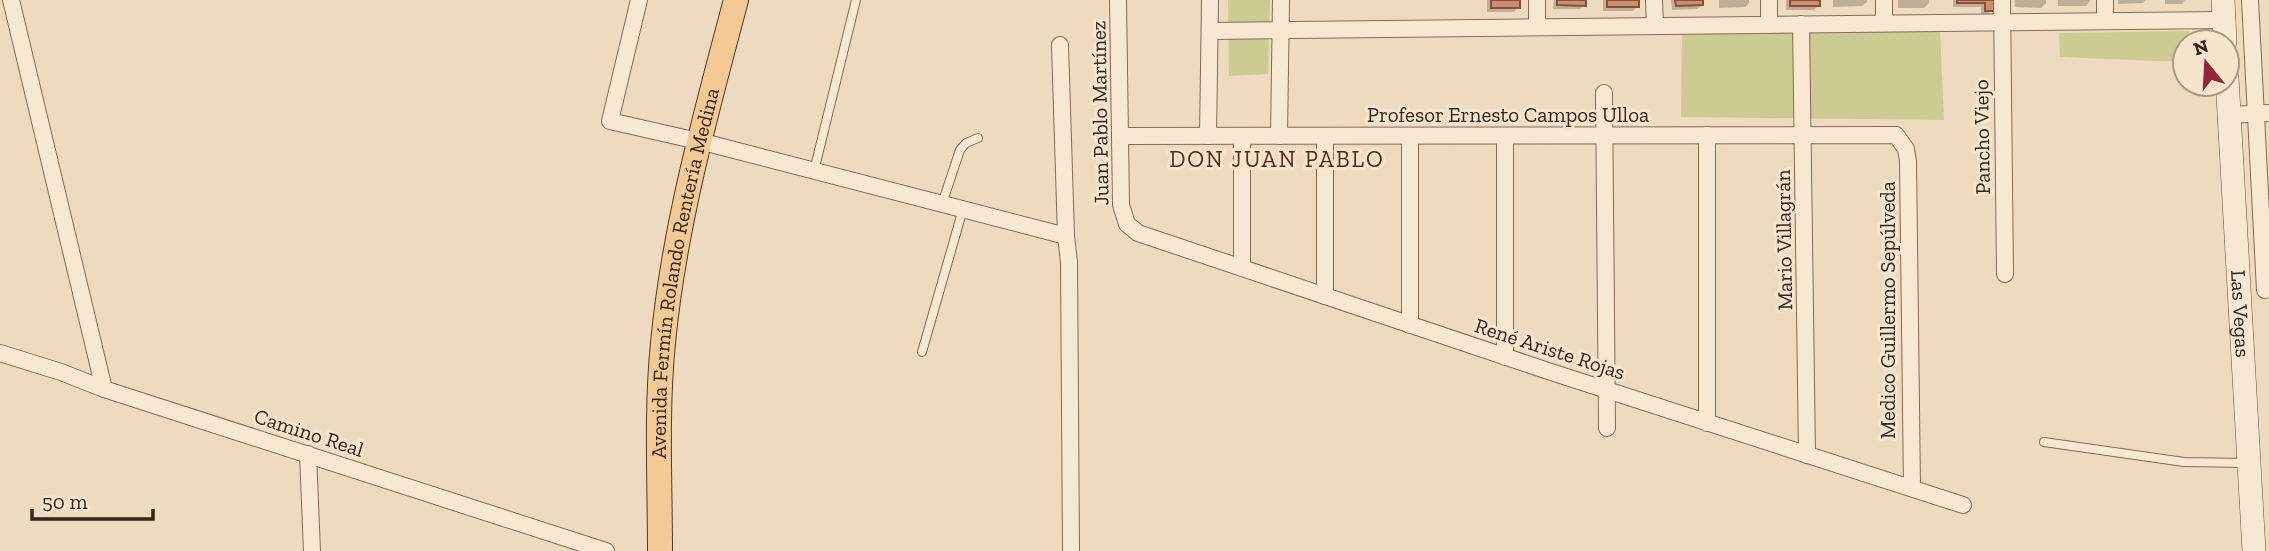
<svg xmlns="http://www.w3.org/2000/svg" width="2269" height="551" font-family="'Zilla Slab',serif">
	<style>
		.green { fill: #cccb92 }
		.shadow { fill: #0003 }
		.building { fill: #cd8d73; stroke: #86503c; stroke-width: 2 }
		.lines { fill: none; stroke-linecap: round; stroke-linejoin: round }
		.lane-casing { stroke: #866a56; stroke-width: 10 }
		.street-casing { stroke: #866a56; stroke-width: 18 }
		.secondary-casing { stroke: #684b3a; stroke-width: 24 }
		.primary-casing { stroke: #53392b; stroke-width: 26 }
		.lane { stroke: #f9e8d1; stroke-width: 8 }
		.street { stroke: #f9e8d1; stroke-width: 16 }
		.secondary { stroke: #f9e8d1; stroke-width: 23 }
		.primary { stroke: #f3c994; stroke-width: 24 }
		.labels { text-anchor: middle; stroke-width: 6; stroke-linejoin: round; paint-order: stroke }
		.street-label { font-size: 21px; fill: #35251b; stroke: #f5e5cd }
		.neighbourhood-label { font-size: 23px; letter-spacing: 2px; fill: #62201a; stroke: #f5e5cd }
	</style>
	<rect width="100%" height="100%" fill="#eedabe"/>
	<g class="green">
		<path d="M1228,0H1270L1268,74L1229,76Z"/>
		<path d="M1940,30L1944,120L1681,117L1682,34Z"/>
		<path d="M2189,31V42H2185V62L2060,57L2059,33Z"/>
	</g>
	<g class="shadow">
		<path d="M1487,0H1519L1518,7L1514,12H1487Z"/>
		<path d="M1554,0H1584V5L1580,9H1553Z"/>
		<path d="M1603,0H1637V7L1633,11H1603Z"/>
		<path d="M1671,0H1702V5L1697,9L1672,10Z"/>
		<path d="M1719,0H1749V3L1745,7L1719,8Z"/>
		<path d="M1786,0H1819V5L1814,10H1786Z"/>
		<path d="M1833,0H1867V2L1862,6L1833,7Z"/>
		<path d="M1898,0H1929V3L1924,8H1898Z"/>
		<path d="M1953,0H1992V10L1988,14L1981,15V7H1953Z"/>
		<path d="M2015,0H2046V3L2041,8L2015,7Z"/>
		<path d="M2058,0H2090V1L2086,6H2058Z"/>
		<path d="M2118,0H2146L2143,3L2118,4Z"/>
		<path d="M2165,0H2185L2182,4H2165Z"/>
	</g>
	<g class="building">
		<rect x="1491" y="0" width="29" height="8"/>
		<path d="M1557,0H1586V6L1557,5Z"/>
		<rect x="1607" y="0" width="32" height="7"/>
		<path d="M1675,0H1703V5L1676,6Z"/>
		<rect x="1790" y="0" width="30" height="6"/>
		<path d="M1957,0H1994V11H1985V3H1957Z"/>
	</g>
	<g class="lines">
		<defs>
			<g id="lane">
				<path d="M814,171L856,0"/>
				<path d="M942,204L960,150L966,143L978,138"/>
				<path d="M922,352L963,209"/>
				<path d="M2044,442L2184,462L2247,463"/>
			</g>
			<g id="street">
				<path d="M11,0L104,389"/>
				<path d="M639,0L610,121L711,144L1066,236"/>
				<path d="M1118,0L1121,205L1127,224L1138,233L1548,371L1963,505"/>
				<path d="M1537,0V27"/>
				<path d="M1654,0L1655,26"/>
				<path d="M1769,0V25"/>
				<path d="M1884,0V23"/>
				<path d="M2002,0L2005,274"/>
				<path d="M2105,0V21"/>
				<path d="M2250,0L2265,290"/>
				<path d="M1801,24L1807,455"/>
				<path d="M1210,31L2224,20"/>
				<path d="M1060,45L1066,236L1069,262L1071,551"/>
				<path d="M1604,93L1607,428"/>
				<path d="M2229,115L2269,113"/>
				<path d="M1121,136L1896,135L1906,149L1908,161L1912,488"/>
				<path d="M1208,136L1210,0"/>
				<path d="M1242,136V268"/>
				<path d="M1279,136L1281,0"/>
				<path d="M1325,296V136"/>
				<path d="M1410,325V136"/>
				<path d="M0,353L61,372L104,389L606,551"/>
				<path d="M1505,357V136"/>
				<path d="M1707,423V135"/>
				<path d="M308,454L312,551"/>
			</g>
			<g id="secondary">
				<path d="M2223,0L2225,42"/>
				<path id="s1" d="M2227,78L2254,551"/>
			</g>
			<g id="primary">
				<path id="s2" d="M660,551C660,482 656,413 663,343C674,227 706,113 736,0"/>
			</g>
		</defs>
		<use href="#lane" class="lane-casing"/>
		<use href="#street" class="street-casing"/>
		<use href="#secondary" class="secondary-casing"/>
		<use href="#primary" class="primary-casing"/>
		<use href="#lane" class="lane"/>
		<use href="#street" class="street"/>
		<use href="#secondary" class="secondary"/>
		<use href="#primary" class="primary"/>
	</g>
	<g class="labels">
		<g class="street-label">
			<text transform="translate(1100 113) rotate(-91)" y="7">Juan Pablo Martínez</text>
			<text x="1508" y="122">Profesor Ernesto Campos Ulloa</text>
			<text transform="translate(1982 137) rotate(-91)" y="7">Pancho Viejo</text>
			<text transform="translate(1784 240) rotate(-91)" y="7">Mario Villagrán</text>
			<text dy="7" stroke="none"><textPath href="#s2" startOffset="280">Avenida Fermín Rolando Rentería Medina</textPath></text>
			<text transform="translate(1888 310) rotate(-90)" y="7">Medico Guillermo Sepúlveda</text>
			<text dy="7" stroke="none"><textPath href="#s1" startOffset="236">Las Vegas</textPath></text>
			<text transform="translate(1550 349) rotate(18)" y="7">René Ariste Rojas</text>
			<text transform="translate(309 433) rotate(18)" y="7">Camino Real</text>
		</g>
		<g class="neighbourhood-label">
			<text x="1277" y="167">DON JUAN PABLO</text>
		</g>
	</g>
	<g transform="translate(2206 63) rotate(342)"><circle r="33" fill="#f5e5cd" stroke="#a89886" stroke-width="2"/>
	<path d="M0-5L12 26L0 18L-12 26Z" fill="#962635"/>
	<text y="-10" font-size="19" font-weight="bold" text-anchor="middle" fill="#35251b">N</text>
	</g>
	<path d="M32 509v10h121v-10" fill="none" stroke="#35251b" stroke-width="3.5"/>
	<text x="42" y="509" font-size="21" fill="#35251b" stroke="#f5e5cd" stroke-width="5" paint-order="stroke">50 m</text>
</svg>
